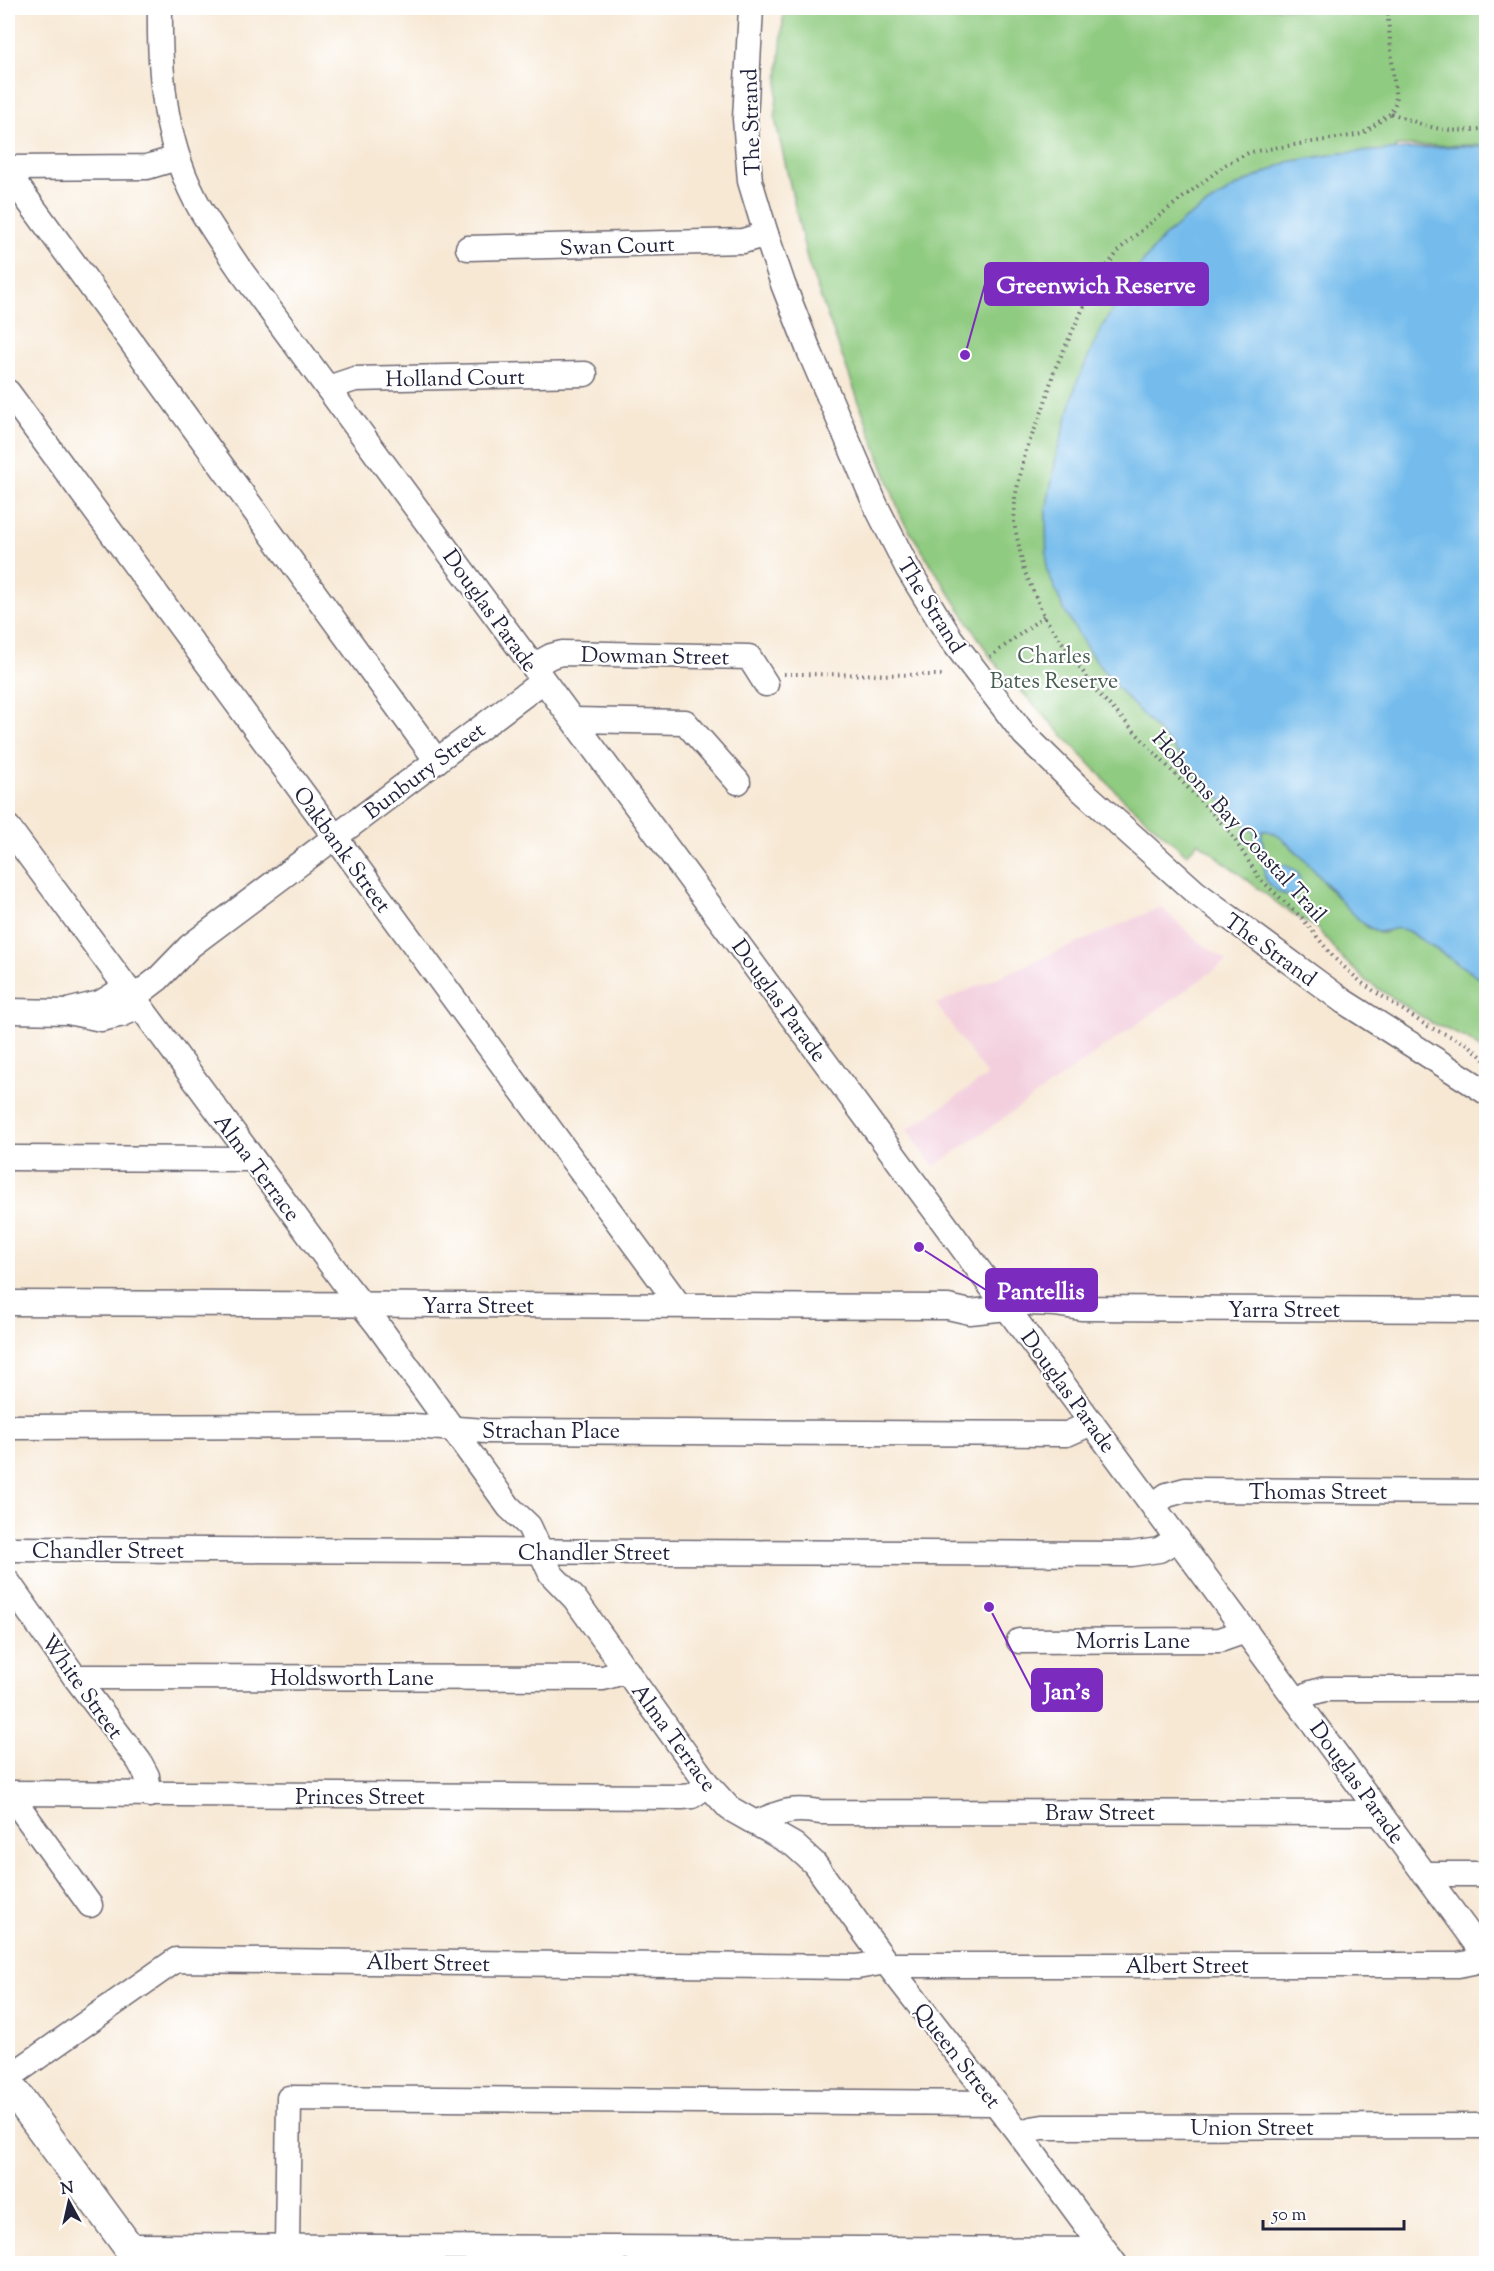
<svg xmlns="http://www.w3.org/2000/svg" width="1494" height="2271" font-family="'Sorts Mill Goudy',serif">
	<style>
		.built { fill: #f3cfde }
		.green { fill: #8fcb80; stroke: #58765e; stroke-width: 1.5 }
		.water { fill: #75bcec; stroke: #4c6f94; stroke-width: 1.5 }
		.lines { fill: none; stroke-linecap: round; stroke-linejoin: round }
		.minor-casing { stroke: #6d6771; stroke-width: 27 }
		.major-casing { stroke: #6d6771; stroke-width: 33 }
		.path { stroke: #6d6771; stroke-width: 4; stroke-dasharray: 1.5 4.5; stroke-linecap: butt }
		.minor { stroke: #fff; stroke-width: 24 }
		.major { stroke: #fff; stroke-width: 30 }
		.labels { text-anchor: middle; stroke-width: 4.5; stroke-linejoin: round; paint-order: stroke }
		.street-label { font-size: 22px; fill: #22223b; stroke: #fff }
		.park-label { font-size: 22px; fill: #485d53; stroke: #fff }
		.leader { fill: none; stroke: #7b2cbf; stroke-width: 2 }
		.callout-dot { fill: #7b2cbf; stroke: #fff; stroke-width: 2 }
		.callout { fill: #7b2cbf; stroke: #7b2cbf; stroke-width: 2 }
		.callout-label { font-size: 24px; text-anchor: middle; font-weight: bold; fill: #fff }
	</style>
	<rect width="100%" height="100%" fill="#fff"/>
	<filter id="ink" filterUnits="userSpaceOnUse"><feTurbulence type="fractalNoise" baseFrequency=".0167" numOctaves="2"/><feDisplacementMap in="SourceGraphic" scale="12" xChannelSelector="R" yChannelSelector="G"/><feConvolveMatrix kernelMatrix="1 2 1 2 8 2 1 2 1" color-interpolation-filters="sRGB"/></filter>
	<filter id="wash" filterUnits="userSpaceOnUse"><feTurbulence type="fractalNoise" baseFrequency=".008" numOctaves="4" result="noise"/><feDisplacementMap in="SourceGraphic" scale="24" xChannelSelector="R" yChannelSelector="G"/><feGaussianBlur stdDeviation="1.35" result="paint"/><feColorMatrix in="noise" values="0 0 0 0 0 0 0 0 0 0 0 0 0 0 0 0 0 1.4 0 .05"/><feComposite in="paint" operator="in"/></filter>
	<g filter="url(#wash)">
		<rect width="100%" height="100%" fill="#f7e8d4"/>
		<path class="built" d="M1161,907L1194,938L1227,961L934,1167L907,1130L987,1076L936,1004Z"/>
		<path class="green" d="M784,8H1486V145L1396,146L1395,150L1342,153L1288,162L1235,187L1185,219L1162,239L1139,267L1102,327L1077,382L1057,453L1046,511L1047,570L1065,612L1249,829L1275,832L1318,872L1326,886L1368,928L1379,933H1384L1391,928L1398,927L1408,931L1486,982V1053L1466,1038L1430,1022L1366,981L1339,955L1318,929L1285,909L1198,842L1187,855L1122,798L993,661L902,519L808,263L775,119Z"/>
		<path class="water" d="M1455,146L1486,147V982L1408,931C1388,923 1387,938 1370,928C1342,912 1289,827 1262,831C1262,840 1263,855 1272,860C1282,867 1299,865 1300,881C1302,908 1274,893 1266,880C1263,875 1265,872 1264,866C1261,854 1255,844 1254,830L1249,829L1112,682L1088,650L1065,612L1047,570L1046,511L1057,453L1077,382L1102,327L1139,267L1162,239L1185,219L1235,187L1288,162L1342,153Z"/>
	</g>
	<g filter="url(#ink)">
		<g class="lines">
			<defs>
				<g id="minor">
					<path d="M160,8C159,77 165,148 201,210C213,230 226,249 239,268L1486,1957"/>
					<path d="M751,8L745,119L750,181L766,234L783,284L808,348L876,506L908,569L951,639L1024,734L1077,786L1195,892L1343,1001L1486,1092"/>
					<path d="M8,168L147,167L177,158"/>
					<path d="M8,173L437,761"/>
					<path d="M468,248L743,241L766,234"/>
					<path d="M328,388L355,379L585,374"/>
					<path d="M8,392L679,1305"/>
					<path d="M533,666L551,656L562,653L749,657L766,684"/>
					<path d="M573,720L685,722L738,782"/>
					<path d="M8,827L346,1285L377,1324L509,1507L529,1526L551,1574L575,1599L708,1785L729,1808L794,1845L814,1863L888,1965L1020,2135L1115,2264"/>
					<path d="M133,998L158,979L190,946L543,681"/>
					<path d="M71,1010L100,1003L125,988"/>
					<path d="M8,1011L68,1012L101,1019L123,1014L139,1007"/>
					<path d="M8,1158L252,1159"/>
					<path d="M1003,1302L1055,1304L1081,1308L1486,1310"/>
					<path d="M8,1303L948,1307L970,1312L1007,1308"/>
					<path d="M8,1427L413,1426L486,1431L1067,1434L1092,1423"/>
					<path d="M1153,1505L1167,1495L1185,1490L1486,1492"/>
					<path d="M8,1549L1131,1554L1159,1550L1178,1539"/>
					<path d="M8,1582L75,1677L139,1761L147,1776L149,1795"/>
					<path d="M1019,1641L1220,1640L1246,1631"/>
					<path d="M75,1677L603,1678L627,1671"/>
					<path d="M1298,1700L1311,1693L1325,1689H1486"/>
					<path d="M8,1793L682,1797L692,1796L708,1785"/>
					<path d="M9,1793L90,1905"/>
					<path d="M755,1823C782,1812 790,1807 820,1812L1380,1813"/>
					<path d="M1424,1874H1486"/>
					<path d="M888,1965H1458L1473,1962L1485,1955"/>
					<path d="M8,2078L176,1960L857,1967L886,1962"/>
					<path d="M1020,2135L1031,2129L1043,2127L1486,2126"/>
					<path d="M128,2246L1105,2250"/>
					<path d="M287,2247L289,2098L995,2103"/>
				</g>
				<path id="major" d="M8,2083L141,2264"/>
			</defs>
			<use href="#minor" class="minor-casing"/>
			<use href="#major" class="major-casing"/>
			<g class="path">
				<path d="M1387,8L1396,102L1391,113L1362,134L1250,152L1225,165L1155,219L1122,247L1106,267L1085,304L1054,371L1043,409L1026,450L1015,497L1014,523L1024,570L1045,618L1098,693L1229,831L1260,879L1302,918L1335,959L1362,983L1427,1026L1468,1044L1486,1061"/>
				<path d="M1391,113C1428,127 1446,135 1486,128"/>
				<path d="M990,657L1044,616"/>
				<path d="M784,674L945,675"/>
			</g>
			<use href="#minor" class="minor"/>
			<use href="#major" class="major"/>
		</g>
	</g>
	<g class="labels">
		<g class="street-label">
			<text transform="translate(750 122) rotate(-92)" y="8">The Strand</text>
			<text transform="translate(617 245) rotate(-2)" y="8">Swan Court</text>
			<text transform="translate(455 377) rotate(-1)" y="8">Holland Court</text>
			<text transform="translate(932 605) rotate(58)" y="8">The Strand</text>
			<text transform="translate(491 610) rotate(54)" y="8">Douglas Parade</text>
			<text transform="translate(655 655) rotate(1)" y="8">Dowman Street</text>
			<text transform="translate(424 770) rotate(-37)" y="8">Bunbury Street</text>
			<text transform="translate(1240 826) rotate(48)" y="8">Hobsons Bay Coastal Trail</text>
			<text transform="translate(343 849) rotate(54)" y="8">Oakbank Street</text>
			<text transform="translate(1271 949) rotate(36)" y="8">The Strand</text>
			<text transform="translate(780 1000) rotate(54)" y="8">Douglas Parade</text>
			<text transform="translate(258 1167) rotate(53)" y="8">Alma Terrace</text>
			<text x="478" y="1313">Yarra Street</text>
			<text x="1284" y="1317">Yarra Street</text>
			<text transform="translate(1069 1391) rotate(54)" y="8">Douglas Parade</text>
			<text x="551" y="1438">Strachan Place</text>
			<text x="1318" y="1499">Thomas Street</text>
			<text x="108" y="1558">Chandler Street</text>
			<text x="594" y="1560">Chandler Street</text>
			<text x="1133" y="1648">Morris Lane</text>
			<text x="352" y="1685">Holdsworth Lane</text>
			<text transform="translate(83 1686) rotate(54)" y="8">White Street</text>
			<text transform="translate(675 1737) rotate(54)" y="8">Alma Terrace</text>
			<text transform="translate(1358 1782) rotate(54)" y="8">Douglas Parade</text>
			<text x="360" y="1804">Princes Street</text>
			<text x="1100" y="1820">Braw Street</text>
			<text transform="translate(428 1962) rotate(1)" y="8">Albert Street</text>
			<text x="1187" y="1973">Albert Street</text>
			<text transform="translate(958 2055) rotate(52)" y="8">Queen Street</text>
			<text x="1252" y="2135">Union Street</text>
		</g>
		<g class="park-label">
			<text x="1054" y="663">Charles<tspan x="1054" dy="25">Bates Reserve</tspan></text>
		</g>
	</g>
	<path class="leader" d="M965 355L985 284M919 1247L986 1290M989 1607L1032 1690"/>
	<g class="callout-dot">
		<circle cx="965" cy="355" r="6"/>
		<circle cx="919" cy="1247" r="6"/>
		<circle cx="989" cy="1607" r="6"/>
	</g>
	<g class="callout">
		<rect x="985" y="263" width="223" height="42" rx="6"/>
		<rect x="986" y="1269" width="111" height="42" rx="6"/>
		<rect x="1032" y="1669" width="70" height="42" rx="6"/>
	</g>
	<g class="callout-label">
		<text x="1096" y="293">Greenwich Reserve</text>
		<text x="1041" y="1299">Pantellis</text>
		<text x="1067" y="1699">Jan's</text>
	</g>
	<rect width="1494" height="2271" fill="none" stroke="#fff" stroke-width="30"/>
	<g transform="translate(69 2202) rotate(352)" stroke="#ffffff" stroke-width="4.5" paint-order="stroke">
	<path d="M0-4.5L10 22L0 15L-10 22Z" fill="#22223b"/>
	<text y="-9" font-size="16" font-weight="bold" text-anchor="middle" fill="#22223b">N</text>
	</g>
	<path d="M1263 2220v9h141v-9" fill="none" stroke="#22223b" stroke-width="3"/>
	<text x="1272" y="2220" font-size="18" fill="#22223b" stroke="#ffffff" stroke-width="4.5" paint-order="stroke">50 m</text>
</svg>
